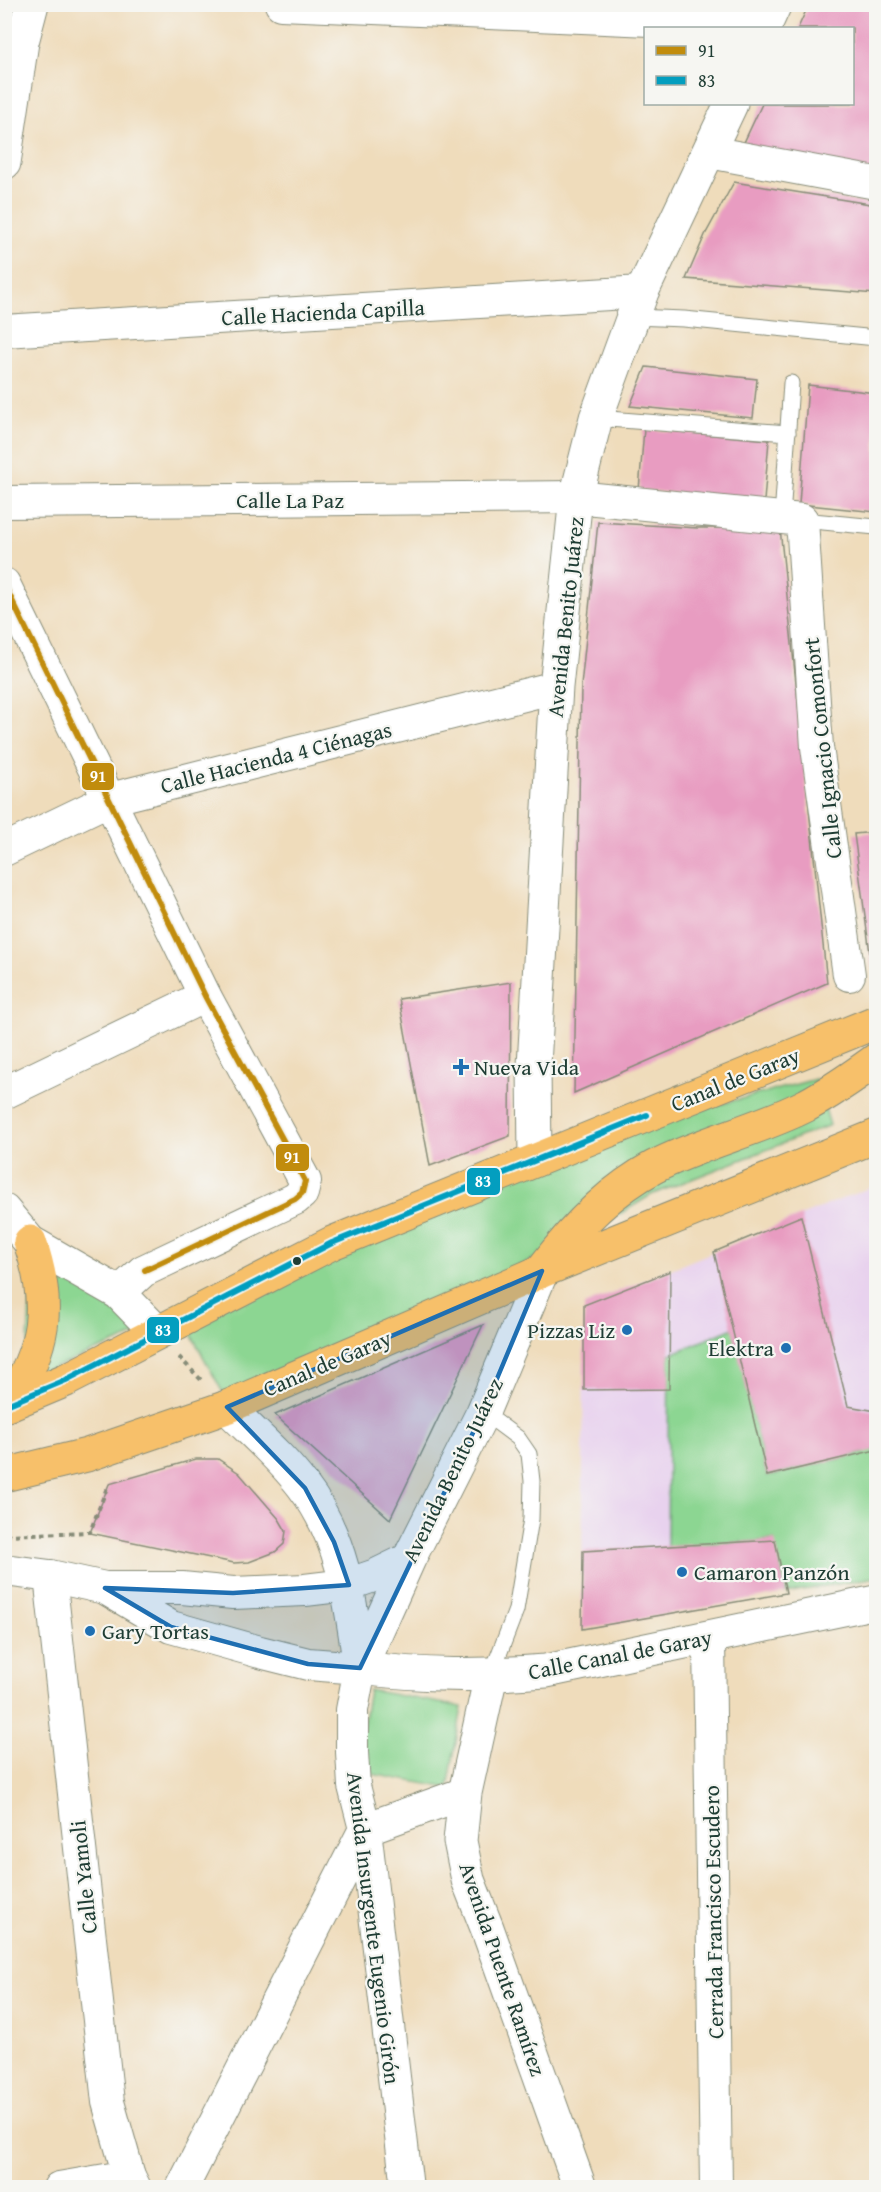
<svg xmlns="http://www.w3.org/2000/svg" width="881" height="2192" font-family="'Gentium Book Plus',serif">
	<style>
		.built { fill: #e8d2ee }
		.green { fill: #8cd692; stroke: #568a63; stroke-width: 1.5 }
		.building { fill: #e89cc1 }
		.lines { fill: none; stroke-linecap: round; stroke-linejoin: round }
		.service-casing { stroke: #878c78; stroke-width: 17 }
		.minor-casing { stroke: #878c78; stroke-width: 34 }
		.tertiary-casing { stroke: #878c78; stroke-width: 35 }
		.primary-casing { stroke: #878c78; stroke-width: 35 }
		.path { stroke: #878c78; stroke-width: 4; stroke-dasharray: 4.5 4.5; stroke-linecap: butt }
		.service { stroke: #fff; stroke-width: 15 }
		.minor { stroke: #fff; stroke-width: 32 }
		.tertiary { stroke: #fff; stroke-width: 33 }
		.primary { stroke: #f7c06b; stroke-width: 33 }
		.bus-1-casing { stroke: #f6f6f2; stroke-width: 10 }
		.bus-2-casing { stroke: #f6f6f2; stroke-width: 10 }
		.bus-1 { stroke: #c18c0d; stroke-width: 6 }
		.bus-2 { stroke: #039ebf; stroke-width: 6 }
		.marked { fill: #1f6fb2; fill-opacity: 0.2; stroke: #1f6fb2; stroke-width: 4.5; stroke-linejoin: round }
		.poi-dot { fill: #1f6fb2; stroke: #f6f6f2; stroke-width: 2 }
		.bus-dot { fill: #1f3d34; stroke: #f6f6f2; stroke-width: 2 }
		.labels { text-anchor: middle; stroke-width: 4.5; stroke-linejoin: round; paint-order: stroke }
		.street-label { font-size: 22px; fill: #1f3d34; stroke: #f6f6f2 }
		.poi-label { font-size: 22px; fill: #1f3d34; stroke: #f6f6f2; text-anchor: start }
		.line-badge { stroke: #f6f6f2; stroke-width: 2 }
		.badge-label { font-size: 16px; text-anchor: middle; font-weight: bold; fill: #fff }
	</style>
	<rect width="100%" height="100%" fill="#f6f6f2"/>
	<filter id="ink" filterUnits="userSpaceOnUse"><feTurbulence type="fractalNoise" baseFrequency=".0167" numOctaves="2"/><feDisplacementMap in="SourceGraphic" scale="12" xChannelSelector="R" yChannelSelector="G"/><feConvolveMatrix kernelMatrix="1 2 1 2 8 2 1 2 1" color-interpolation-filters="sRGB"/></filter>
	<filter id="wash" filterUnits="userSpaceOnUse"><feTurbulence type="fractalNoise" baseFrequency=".008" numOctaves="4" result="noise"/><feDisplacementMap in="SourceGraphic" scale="24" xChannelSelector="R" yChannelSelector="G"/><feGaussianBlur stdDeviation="1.35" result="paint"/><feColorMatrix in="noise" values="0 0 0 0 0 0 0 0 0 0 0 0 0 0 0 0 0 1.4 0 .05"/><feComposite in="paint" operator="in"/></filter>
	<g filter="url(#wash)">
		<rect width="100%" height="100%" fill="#efdcbb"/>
		<path class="built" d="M876,1185V1450L767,1476L733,1328L669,1355L667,1547L775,1540L786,1593L582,1629L584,1305Z"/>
		<g class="green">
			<path d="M816,1079L830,1125L651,1195L582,1237L228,1402L185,1323L527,1155Z"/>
			<path d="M33,1245L142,1332L26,1379Z"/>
			<path d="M733,1328L767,1476L876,1450V1577L786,1593L774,1540L667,1547L669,1355Z"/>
			<path d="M369,1690L462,1707L448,1788L355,1771Z"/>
		</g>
		<g id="blocks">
			<g class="building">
				<path d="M809,4H876V172L740,151L762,104H852V28H798Z"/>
				<path d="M734,182L876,205V294L686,279L705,235Z"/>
				<path d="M646,367L757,379L753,418L630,406Z"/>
				<path d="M808,385L876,393V512L799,504Z"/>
				<path d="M644,429L769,440L764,501L639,490Z"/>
				<path d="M598,522L698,528H780L827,983L574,1093L581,686Z"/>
				<path d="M876,832V966L872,968L854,834Z"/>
				<path d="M511,982L510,1136L430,1166L399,999Z"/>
				<path d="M801,1216L848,1406L876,1411V1450L767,1476L714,1252Z"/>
				<path d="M670,1271L669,1389L584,1390V1305Z"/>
				<path d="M483,1325L390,1519L275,1415Z"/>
				<path d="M196,1459H218L239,1473L279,1519L286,1531L284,1544L275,1552L249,1562L234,1563L90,1533L109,1484Z"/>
				<path d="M775,1540L786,1593L582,1629L583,1551Z"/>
			</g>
		</g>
	</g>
	<g filter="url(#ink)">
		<use href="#blocks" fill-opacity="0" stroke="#878c78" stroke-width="1.5"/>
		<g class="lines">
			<defs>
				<g id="service">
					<path d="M633,317L684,319L876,338"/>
					<path d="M596,418L788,433"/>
					<path d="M782,518L791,383"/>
					<path d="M802,520L876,527"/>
					<path d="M483,1412L518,1438L529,1454L532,1481L531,1519L516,1610L491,1675"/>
				</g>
				<g id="minor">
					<path d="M281,4L765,25"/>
					<path d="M709,152L876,183"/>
					<path d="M4,331L642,292"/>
					<path d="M4,502L576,497L802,520L817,747L849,975"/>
					<path d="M4,584L205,996L305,1181L302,1193L295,1199L143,1271L119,1293"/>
					<path d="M4,850L110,799L556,687"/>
					<path d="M4,1093L205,996"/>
					<path d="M4,1570L50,1576L105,1588L171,1627L260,1652L308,1664L360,1668L352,1710V1752L354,1786L365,1829L407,2188"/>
					<path d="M50,1576L108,2102L129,2176"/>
					<path d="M106,1588H182L233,1593L305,1590L347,1585L376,1575L409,1559"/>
					<path d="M709,1637L716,2188"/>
					<path d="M365,1829L465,1793"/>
					<path d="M59,2188L129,2176L135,2188"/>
					<path d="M182,2188L365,1829"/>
				</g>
				<g id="tertiary">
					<path d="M764,28L775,4"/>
					<path d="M4,163L22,42L32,4"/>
					<path d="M535,1160L534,1065L556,687L576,497L596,418L642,292L731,104"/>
					<path d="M4,1211L30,1242L119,1293L157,1332"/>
					<path d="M227,1407C253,1433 281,1457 303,1486C344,1539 351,1604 360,1668"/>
					<path d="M360,1668C426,1676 479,1676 546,1671L876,1602"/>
					<path d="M360,1668L409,1559L483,1412L542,1271"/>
					<path d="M491,1675L465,1793L460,1841L468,1880L487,1928L580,2188"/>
				</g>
				<g id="primary">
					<path d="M543,1269C573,1229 609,1191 654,1167C702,1142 758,1130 807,1105C831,1092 854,1076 876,1060"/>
					<path d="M9,1404C45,1347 52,1306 30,1242"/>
					<path d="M4,1406L66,1380L332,1243L876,1022"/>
					<path d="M4,1475L87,1455L227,1407L542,1271L876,1136"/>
				</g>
			</defs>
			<use href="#service" class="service-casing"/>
			<use href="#minor" class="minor-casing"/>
			<use href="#tertiary" class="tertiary-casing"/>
			<use href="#primary" class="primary-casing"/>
			<g class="path">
				<path d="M179,1357L203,1382"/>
				<path d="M6,1535L90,1532L108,1485"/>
			</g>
			<use href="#service" class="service"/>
			<use href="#minor" class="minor"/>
			<use href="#tertiary" class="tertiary"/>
			<use href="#primary" class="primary"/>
			<defs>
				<path id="bus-1" d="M4,584L205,996L305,1181L302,1193L295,1199L145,1270"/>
				<path id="bus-2" d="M4,1406L66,1380L332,1243L647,1115"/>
			</defs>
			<use href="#bus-1" class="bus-1-casing"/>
			<use href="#bus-2" class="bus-2-casing"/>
			<use href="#bus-1" class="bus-1"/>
			<use href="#bus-2" class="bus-2"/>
		</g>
	</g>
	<path class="marked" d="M542,1271L483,1412L360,1668L308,1664L171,1627L105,1588L233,1593L349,1585L334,1542L305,1488L227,1407Z"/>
	<g class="poi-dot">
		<path d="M458 1058h6v6h6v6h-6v6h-6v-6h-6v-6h6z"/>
		<circle cx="627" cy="1330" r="6"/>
		<circle cx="786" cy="1348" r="6"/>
		<circle cx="682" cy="1572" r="6"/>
		<circle cx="90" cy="1631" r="6"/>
	</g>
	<circle class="bus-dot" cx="297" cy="1261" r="5"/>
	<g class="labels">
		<g class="street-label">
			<text transform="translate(323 312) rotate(-3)" y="8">Calle Hacienda Capilla</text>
			<text x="290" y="508">Calle La Paz</text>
			<text transform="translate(565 617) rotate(-84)" y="8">Avenida Benito Juárez</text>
			<text transform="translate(822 748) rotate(-96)" y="8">Calle Ignacio Comonfort</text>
			<text transform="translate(276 757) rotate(-14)" y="8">Calle Hacienda 4 Ciénagas</text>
			<text transform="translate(735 1079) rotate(-22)" y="8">Canal de Garay</text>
			<text transform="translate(327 1363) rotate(-23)" y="8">Canal de Garay</text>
			<text transform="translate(452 1470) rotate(-64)" y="8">Avenida Benito Juárez</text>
			<text transform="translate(620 1654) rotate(-11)" y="8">Calle Canal de Garay</text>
			<text transform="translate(83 1877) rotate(-96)" y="8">Calle Yamoli</text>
			<text transform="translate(713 1912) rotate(-91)" y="8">Cerrada Francisco Escudero</text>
			<text transform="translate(374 1928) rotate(83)" y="8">Avenida Insurgente Eugenio Girón</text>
			<text transform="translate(503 1969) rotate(71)" y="8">Avenida Puente Ramírez</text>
		</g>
		<g class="poi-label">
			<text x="474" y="1075">Nueva Vida</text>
			<text x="615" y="1338" text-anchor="end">Pizzas Liz</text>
			<text x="774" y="1356" text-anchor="end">Elektra</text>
			<text x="694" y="1580">Camaron Panzón</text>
			<text x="102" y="1639">Gary Tortas</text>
		</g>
	</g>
	<g class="line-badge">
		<rect x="81" y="762" width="34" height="29" rx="6" fill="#c18c0d"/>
		<rect x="275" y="1143" width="35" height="29" rx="6" fill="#c18c0d"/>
		<rect x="466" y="1167" width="35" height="29" rx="6" fill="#039ebf"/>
		<rect x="146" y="1316" width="34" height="28" rx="6" fill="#039ebf"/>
	</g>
	<g class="badge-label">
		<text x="98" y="782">91</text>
		<text x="292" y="1163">91</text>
		<text x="483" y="1187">83</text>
		<text x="163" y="1336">83</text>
	</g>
	<rect width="881" height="2192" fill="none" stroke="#f6f6f2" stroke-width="24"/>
	<rect x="644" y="27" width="210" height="78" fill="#f6f6f2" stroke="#a0aca6" stroke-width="1.5"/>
	<rect x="656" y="46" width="30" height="9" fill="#c18c0d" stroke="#a0aca6" stroke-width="1.5"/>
	<text x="698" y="57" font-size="18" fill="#1f3d34">91</text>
	<rect x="656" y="76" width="30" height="9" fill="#039ebf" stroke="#a0aca6" stroke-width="1.5"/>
	<text x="698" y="87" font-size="18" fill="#1f3d34">83</text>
</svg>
